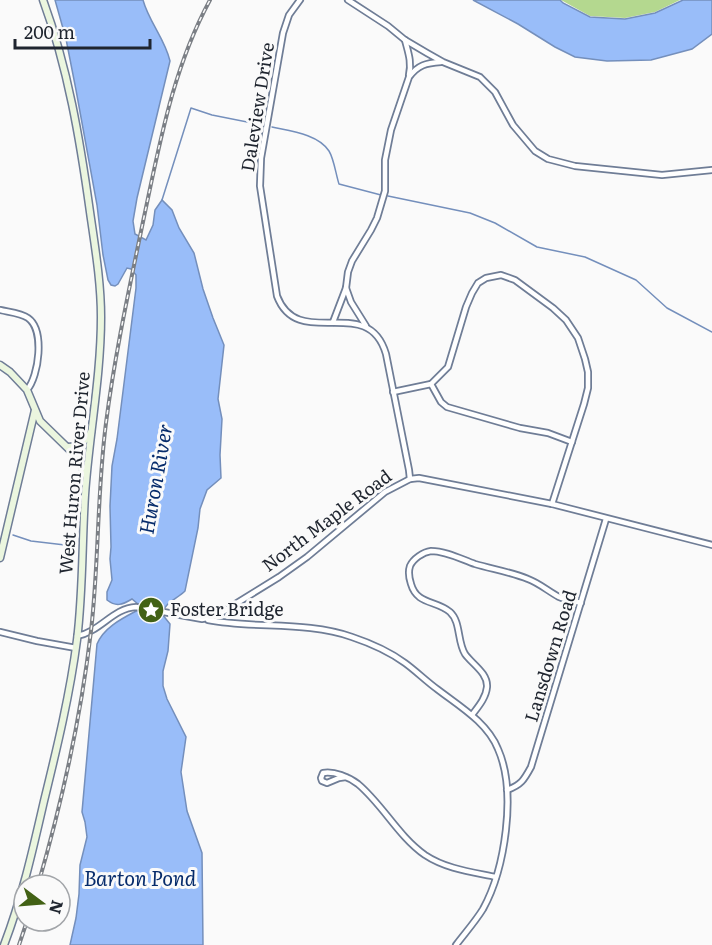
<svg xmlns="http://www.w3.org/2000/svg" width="712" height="945" font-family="Literata,serif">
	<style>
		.green { fill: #b4d88f }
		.water { fill: #99bdf9; stroke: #748fbc; stroke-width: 1.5 }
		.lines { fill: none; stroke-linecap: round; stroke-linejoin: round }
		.stream { stroke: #748fbc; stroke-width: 1.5 }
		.street-casing { stroke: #6f7d96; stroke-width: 8 }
		.secondary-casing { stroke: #6f7d96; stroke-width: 9 }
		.street { stroke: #fff; stroke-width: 4.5 }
		.secondary { stroke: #ebf6df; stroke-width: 6 }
		.rail-casing { stroke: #7b7f85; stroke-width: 4 }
		.rail { stroke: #fafafa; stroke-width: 1.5; stroke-dasharray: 4.5; stroke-linecap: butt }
		.labels { text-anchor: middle; stroke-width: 6; stroke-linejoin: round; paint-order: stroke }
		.street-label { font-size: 18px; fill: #1f252f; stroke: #fafafa }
		.poi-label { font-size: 18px; fill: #1f252f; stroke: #fafafa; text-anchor: start }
		.water-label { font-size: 20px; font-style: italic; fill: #062b6b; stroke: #fafafa }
	</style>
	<rect width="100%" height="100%" fill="#fafafa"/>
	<path class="green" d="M561,0H680L655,12L625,18L590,16Z"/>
	<g class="water">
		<path d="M55,0H143C149,22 165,39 170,61L137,198L133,221L135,234L146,240L153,225L155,210L162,200L172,210L179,228L194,253L203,289L213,318L224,345L218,399L222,419L220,455L221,478L207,490L200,509L198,528L185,591C177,599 164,603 162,614L170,624L168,651L163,671V686L167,699L186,737L181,772L187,811L202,853L203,945H70L76,918L79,894L80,865L87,837L85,822L82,812L97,644C104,627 123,618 138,610L139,605L132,599C122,605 116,607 107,600V592L112,580L110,559L111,547L110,506L112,466L117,439L136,288V275L131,269L127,268L118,284L115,286L111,285L108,280L103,255L97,205L76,90L66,39Z"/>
		<path d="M473,0H560L563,3L590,17L625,19L655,13L683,0H712V34L692,49L651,60L607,61L575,57L555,47L518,24Z"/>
	</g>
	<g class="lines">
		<g class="stream">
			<path d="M272,127C290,131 318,134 329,151C334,159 336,175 339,184L381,195"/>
			<path d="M388,196L470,213L495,223L537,247L585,257L636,280L667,308L712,332"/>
			<path d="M162,200L191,108L212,115L262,125"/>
			<path d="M13,535L31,541L65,545"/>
		</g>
		<defs>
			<g id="street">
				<path d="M300,0L289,15L283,33L261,158L260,186L277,296C298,352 368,292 386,354L409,470L410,479"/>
				<path d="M348,0L388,26L405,40L427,53L443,62L480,77L495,92L513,125L535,151L548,159L575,166L662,175L712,170"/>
				<path d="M405,40C408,52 412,62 409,75"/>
				<path d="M346,288L351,302L366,326"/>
				<path d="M0,310C8,312 21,313 28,318C45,330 39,376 27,390"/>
				<path d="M333,322L346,288L348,272L352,261L371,230L377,218L385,191V160L391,130L409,77C418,65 426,63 441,62"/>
				<path d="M431,384L441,402L447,407L520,428L548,433L572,442"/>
				<path d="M393,392L431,384L448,367L466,307L472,293L478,283L486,278L501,275L515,280L553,308L566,320L578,338L585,359L588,372V388L584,404L552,504"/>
				<path d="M208,620C255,629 306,621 352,637C370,643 390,652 405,663C416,671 426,681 437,689C459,706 487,722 498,749C517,792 505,869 483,909C475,922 465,933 456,945"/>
				<path d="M0,632L37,641L76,648"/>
				<path d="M77,636C100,632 113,608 136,607L202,619L216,616L279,577L307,557L385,492L410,479L419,478L552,504L712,545"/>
				<path d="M472,715C478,707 486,698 487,687C488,673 472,664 465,654C457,641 461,622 450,612C436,600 417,605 411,584C409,578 408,572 410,566C413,559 423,552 431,551C446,551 461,559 475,564C492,569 511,572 528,579C539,583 548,591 559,597C565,600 574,601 581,603"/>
				<path d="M346,777L339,778L327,783L322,781L321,778L323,773C334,771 349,777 358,784C383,805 398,836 425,855C446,869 472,872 496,877"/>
				<path d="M507,790C521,785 524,780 531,767L606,519"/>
			</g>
			<g id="secondary">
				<path d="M0,365L10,372L27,390L40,421L75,455L81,464L85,474"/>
				<path d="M68,447C78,447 86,441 91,432"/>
				<path d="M0,558L35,410"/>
				<path d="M4,945C22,898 33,849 44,801C57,748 70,694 77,640C83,592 82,543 85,495C89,436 101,377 101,317C101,282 95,247 90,212C80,140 68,68 43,0"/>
			</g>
		</defs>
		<use href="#street" class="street-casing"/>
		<use href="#secondary" class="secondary-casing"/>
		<use href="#street" class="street"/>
		<use href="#secondary" class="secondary"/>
		<defs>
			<g id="rail">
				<path d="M38,885C62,802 81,717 91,631C99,562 97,492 106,423C115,353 130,285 144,217C160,142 173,68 210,0"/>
				<path d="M19,945L27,921"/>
			</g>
		</defs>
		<use href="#rail" class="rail-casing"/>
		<use href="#rail" class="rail"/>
	</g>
	<defs>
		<symbol id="sight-disc" viewBox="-11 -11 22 22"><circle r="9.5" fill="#426115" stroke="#fafafa"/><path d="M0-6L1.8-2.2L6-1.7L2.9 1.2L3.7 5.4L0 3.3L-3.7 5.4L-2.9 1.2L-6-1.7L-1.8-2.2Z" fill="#fff"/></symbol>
	</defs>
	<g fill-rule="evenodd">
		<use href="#sight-disc" x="136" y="595" width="30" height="30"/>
	</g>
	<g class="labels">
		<g class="street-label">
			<text transform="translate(258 107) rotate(-81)" y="6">Daleview Drive</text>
			<text transform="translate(75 473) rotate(-85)" y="6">West Huron River Drive</text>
			<text transform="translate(327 521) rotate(-37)" y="6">North Maple Road</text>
			<text transform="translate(551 656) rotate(-73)" y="6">Lansdown Road</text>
		</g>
		<g class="poi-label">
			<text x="170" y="616">Foster Bridge</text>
		</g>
		<g class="water-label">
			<text transform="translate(156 479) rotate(-80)" y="7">Huron River</text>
			<text x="140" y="886">Barton Pond</text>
		</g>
	</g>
	<g transform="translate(42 903) rotate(106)"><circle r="28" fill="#fafafa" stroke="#a2a5a9" stroke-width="1.5"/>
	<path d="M0-4.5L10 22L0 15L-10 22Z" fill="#426115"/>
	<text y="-9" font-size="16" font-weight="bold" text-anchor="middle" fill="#1f252f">N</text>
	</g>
	<path d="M15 39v9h135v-9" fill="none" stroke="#1f252f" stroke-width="3"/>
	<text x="24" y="39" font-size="18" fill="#1f252f" stroke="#fafafa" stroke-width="4.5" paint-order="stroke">200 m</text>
</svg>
